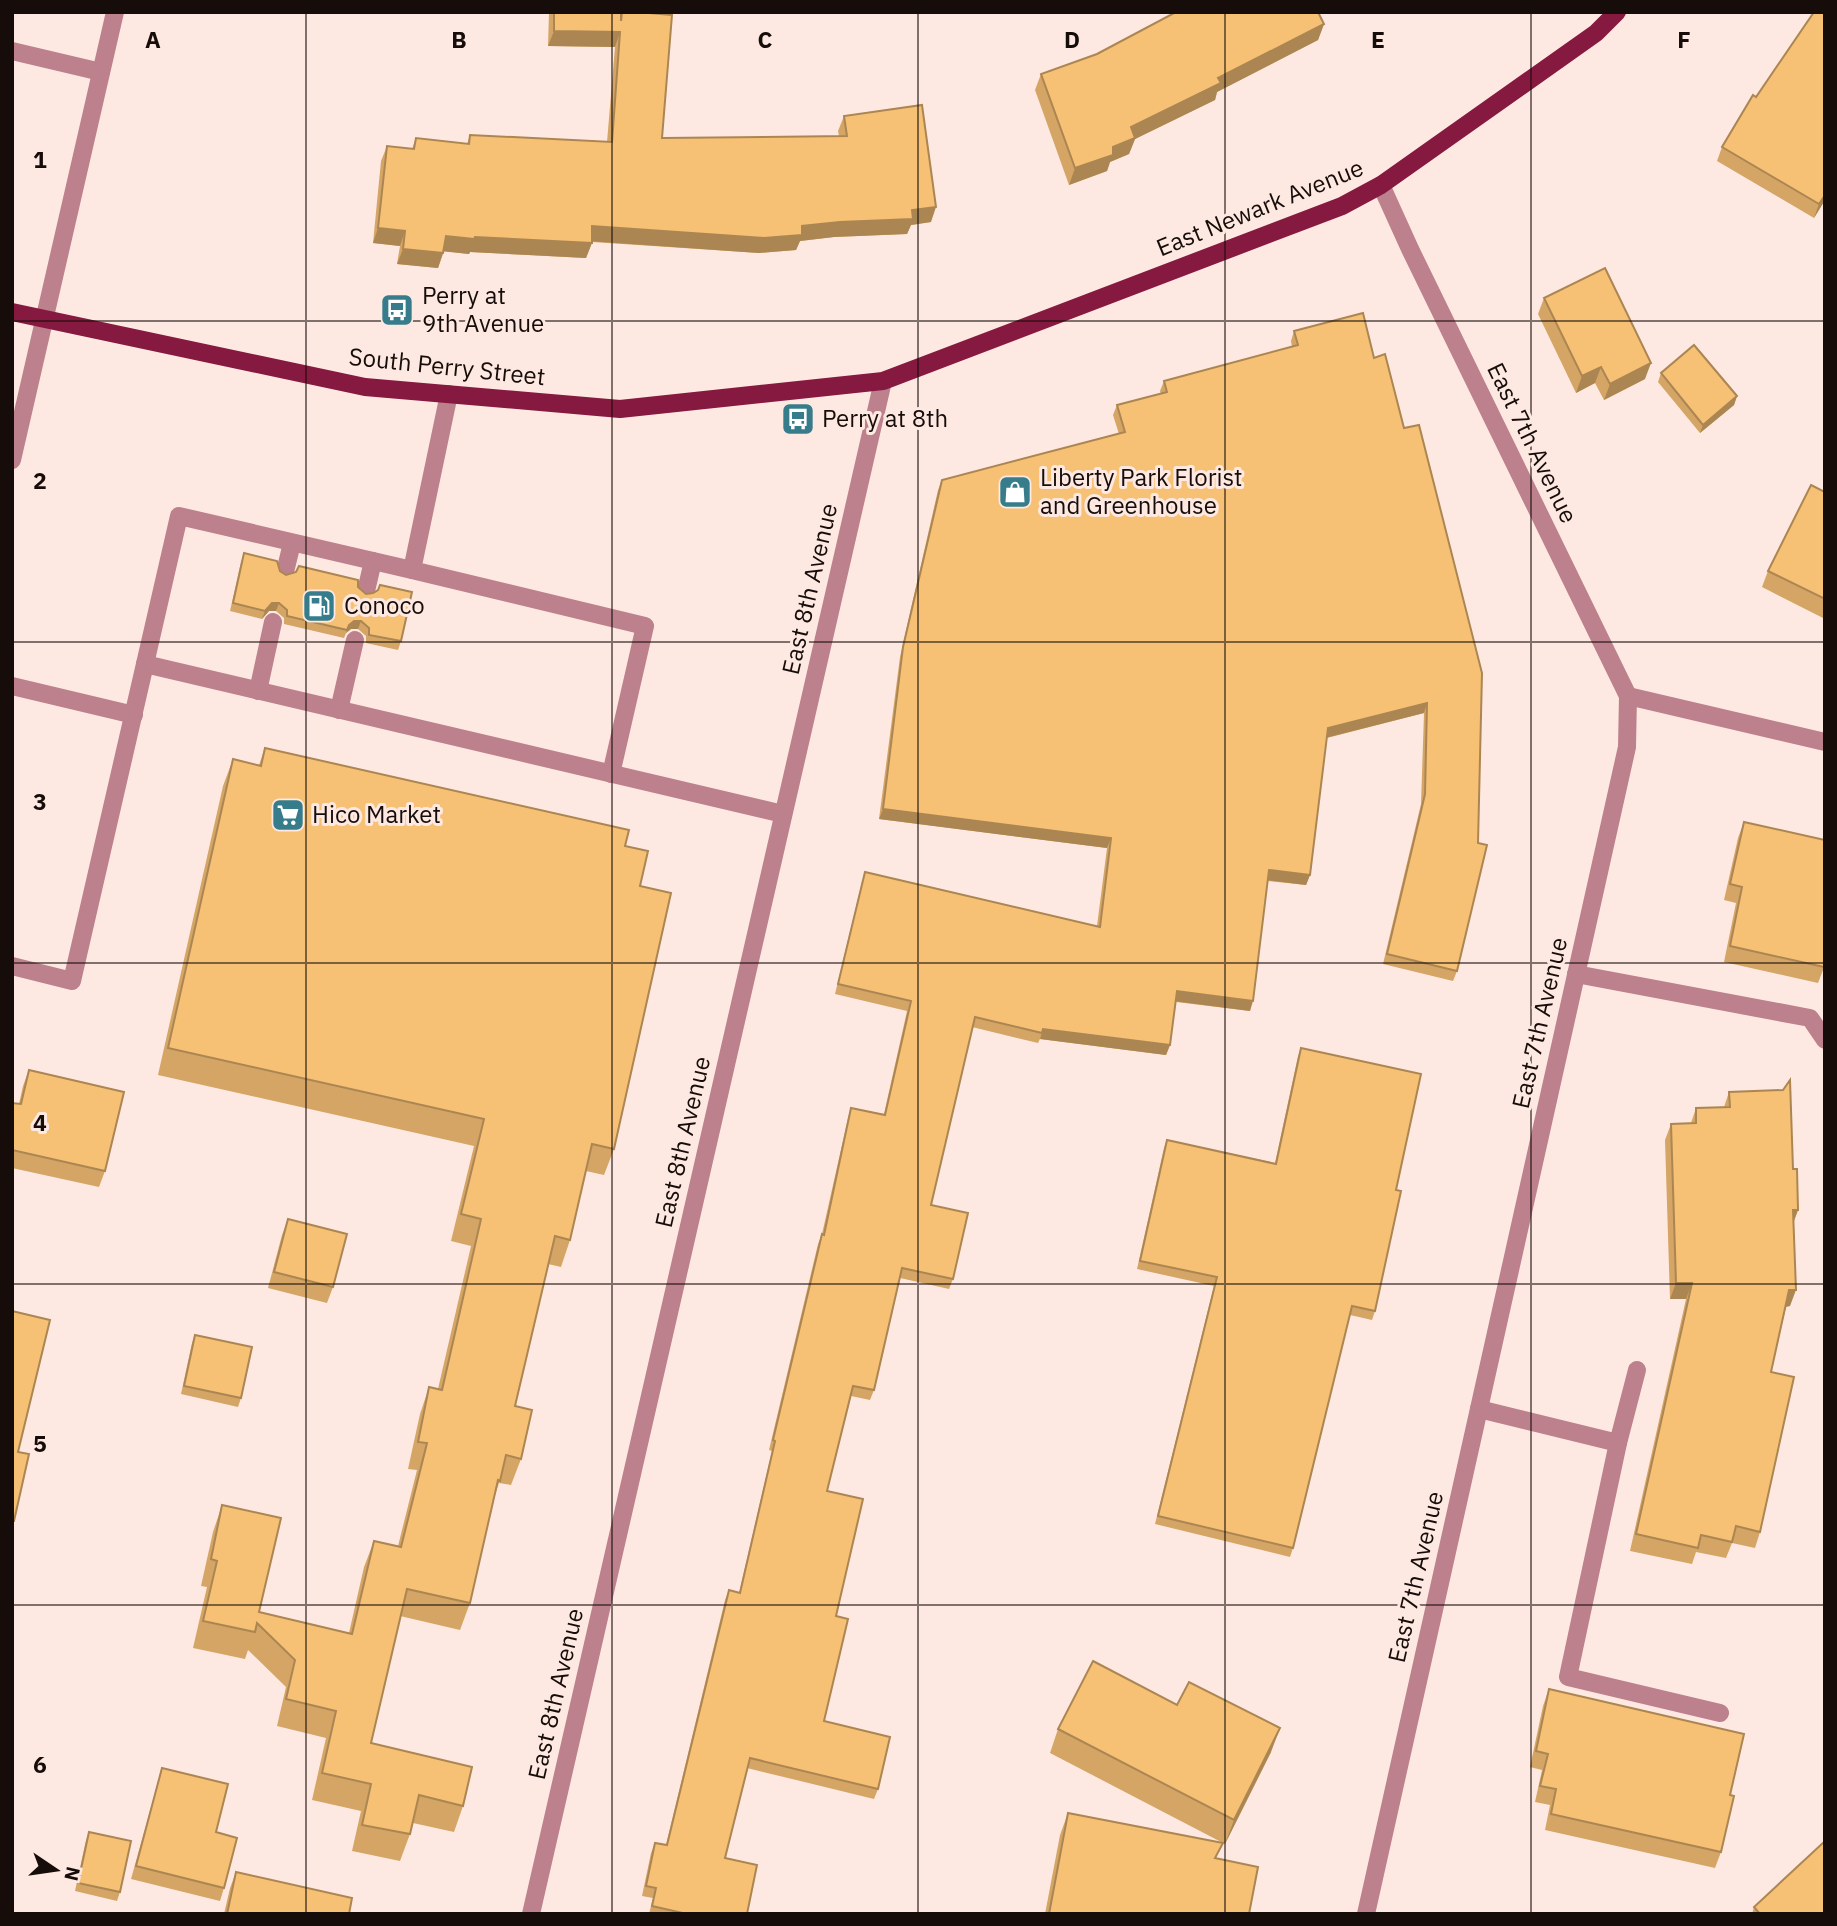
<svg xmlns="http://www.w3.org/2000/svg" width="1837" height="1926" font-family="'IBM Plex Sans',sans-serif">
	<style>
		.lines { fill: none; stroke-linecap: round; stroke-linejoin: round }
		.minor { stroke: #bd808d; stroke-width: 18 }
		.major { stroke: #86193f; stroke-width: 18 }
		.wall { fill: #d4a565 }
		.shaded-wall { fill: #ac8652 }
		.building { fill: #f6c075; stroke: #ac8652; stroke-width: 2 }
		.grid { fill: none; stroke: #160d0a; stroke-width: 2; stroke-opacity: 0.55 }
		.labels { text-anchor: middle; stroke-width: 6; stroke-linejoin: round; paint-order: stroke }
		.street-label { font-size: 24px; fill: #160d0a; stroke: #fee9e2 }
		.poi-label { font-size: 24px; fill: #160d0a; stroke: #fee9e2; text-anchor: start }
		.grid-label { font-size: 23px; text-anchor: middle; font-weight: bold; fill: #160d0a; stroke: #fee9e2; stroke-width: 6; stroke-linejoin: round; paint-order: stroke }
	</style>
	<rect width="100%" height="100%" fill="#fee9e2"/>
	<g class="lines">
		<g class="minor">
			<path d="M12,51L101,72"/>
			<path d="M449,394L412,570L645,626L611,774"/>
			<path d="M12,460L115,12"/>
			<path d="M285,572L292,543"/>
			<path d="M366,591L373,561"/>
			<path d="M145,664L179,516L412,570"/>
			<path d="M12,686L134,715"/>
			<path d="M258,691L273,622"/>
			<path d="M1628,696L1825,742"/>
			<path d="M339,710L355,640"/>
			<path d="M12,966L72,981L145,664L783,814"/>
			<path d="M1576,974L1810,1018L1825,1040"/>
			<path d="M1479,1409L1618,1443L1568,1677L1720,1713"/>
			<path d="M1618,1443L1637,1370"/>
			<path d="M531,1914L883,381"/>
			<path d="M1366,1914L1627,747L1628,696L1410,249L1381,185"/>
		</g>
		<path class="major" d="M12,312L365,387L620,409L883,381L1342,206L1381,185L1596,33L1617,12"/>
	</g>
	<g class="wall">
		<path d="M549,12H621L662,138L839,136L838,131L844,116L931,222L911,225L907,234L834,237L800,241L796,250L759,253L592,242L586,258L470,252L469,254L444,251L438,268L397,264L400,246L373,243L381,161L387,146L412,149L416,138L467,144L470,135L607,142L615,47L548,46Z"/>
		<path d="M1324,24L1318,40L1217,92L1215,100L1135,139L1129,154L1110,162L1107,171L1069,185L1035,90L1041,74Z"/>
		<path d="M1722,147L1825,200L1814,218L1717,161Z"/>
		<path d="M1544,298L1645,379L1604,400L1595,383L1576,393L1538,314Z"/>
		<path d="M1294,331L1374,358L1404,428L1457,971L1453,981L1383,964L1421,804L1424,713L1327,738L1310,875L1306,885L1268,881L1250,1011L1176,1002L1170,1045L1166,1055L1040,1039L1038,1043L972,1027L931,1205L953,1279L949,1289L900,1278L874,1390L870,1400L851,1396L827,1491L836,1616L824,1721L878,1789L874,1799L747,1768L725,1858L747,1914H649L653,1898L642,1896L651,1853L655,1843L666,1845L725,1600L729,1590L739,1593L772,1451L769,1450L818,1244L822,1234L848,1118L851,1108L884,1114L907,1011L835,994L862,882L865,872L1097,926L1107,848L879,819L900,657L938,490L942,480L1119,434L1113,415L1117,405L1161,394L1160,391L1164,381L1292,347L1291,341Z"/>
		<path d="M1661,373L1737,396L1734,405L1700,433L1658,382Z"/>
		<path d="M1825,492V619L1762,587L1768,571Z"/>
		<path d="M244,553L286,575L358,587L401,641L398,650L366,643V636L358,629H351L346,633L344,638L284,624V618L276,611H269L262,619L230,611L241,562Z"/>
		<path d="M265,748L625,846L640,886L614,1149L604,1175L586,1171L570,1240L561,1267L548,1264L515,1406L521,1459L511,1485L499,1483L495,1495L470,1603L460,1630L400,1616L371,1743L463,1806L454,1832L413,1823L410,1834L400,1861L352,1851L361,1811L312,1800L326,1738L277,1726L286,1687L248,1650L245,1659L193,1648L207,1587L201,1586L213,1532L222,1505L259,1612L349,1633L364,1567L374,1541L398,1546L417,1470L408,1469L420,1414L429,1387L438,1389L471,1246L451,1241L474,1146L158,1075L223,786L233,759L259,765Z"/>
		<path d="M1744,822L1825,965L1818,983L1724,962L1736,903L1724,900L1738,838Z"/>
		<path d="M1301,1048L1396,1190L1375,1311L1372,1320L1350,1315L1293,1548L1290,1557L1155,1524L1214,1286L1137,1269L1164,1148L1167,1140L1275,1163L1298,1056Z"/>
		<path d="M29,1070L105,1171L99,1187L12,1168V1103L19,1104L23,1086Z"/>
		<path d="M1729,1092L1793,1169L1798,1210L1794,1221L1790,1306L1786,1307L1771,1372L1760,1532L1755,1548L1732,1543L1726,1558L1696,1552L1692,1564L1630,1551L1686,1299H1670L1665,1140L1671,1124L1691,1123L1696,1108L1724,1107Z"/>
		<path d="M288,1219L333,1287L327,1303L268,1288L282,1235Z"/>
		<path d="M195,1335L241,1398L238,1407L181,1394L192,1343Z"/>
		<path d="M1549,1689L1730,1795L1721,1852L1715,1868L1545,1830L1550,1805L1535,1802L1542,1770L1530,1767L1543,1706Z"/>
		<path d="M1177,1705L1271,1752L1225,1844L1050,1753L1058,1729Z"/>
		<path d="M162,1768L216,1832L224,1888L220,1901L131,1879L158,1782Z"/>
		<path d="M1068,1813L1217,1859L1249,1914H1045L1060,1835Z"/>
		<path d="M89,1832L120,1892L117,1901L75,1891L86,1840Z"/>
		<path d="M236,1872L349,1914H224L230,1888Z"/>
		<path d="M1754,1907L1825,1914H1752Z"/>
	</g>
	<g class="shaded-wall">
		<path d="M1324,24L1318,40L1217,92L1215,100L1135,139L1129,154L1110,162L1107,171L1069,185L1075,168L1113,147L1131,127L1218,78Z"/>
		<path d="M554,31L620,32L615,47L548,46Z"/>
		<path d="M1825,195V200L1814,218L1819,204Z"/>
		<path d="M936,207L931,222L911,225L907,234L834,237L800,241L796,250L759,253L587,241L592,226L912,210Z"/>
		<path d="M378,228L405,231L400,246L373,243Z"/>
		<path d="M446,236L475,237L592,243L586,258L470,252L469,254L440,251Z"/>
		<path d="M403,249L443,253L438,268L397,264Z"/>
		<path d="M1651,363L1645,379L1604,400L1610,384Z"/>
		<path d="M1601,367L1595,383L1576,393L1582,376Z"/>
		<path d="M1737,396L1734,405L1700,433L1703,425Z"/>
		<path d="M272,603H279L276,611H269L262,619L265,611Z"/>
		<path d="M354,621H361L358,629H351L346,633L344,638L349,625Z"/>
		<path d="M1427,703L1424,713L1325,738L1328,728Z"/>
		<path d="M883,809L1111,838L1107,848L879,819Z"/>
		<path d="M1269,870L1310,875L1306,885L1266,880Z"/>
		<path d="M1177,991L1253,1001L1250,1011L1173,1001Z"/>
		<path d="M1043,1029L1170,1045L1166,1055L1040,1039Z"/>
		<path d="M1793,1210H1798L1792,1226Z"/>
		<path d="M1676,1283H1692L1686,1299H1670Z"/>
		<path d="M1789,1290H1796L1790,1306L1784,1307Z"/>
		<path d="M1280,1728L1271,1752L1225,1844L1234,1820Z"/>
	</g>
	<g class="building">
		<path d="M554,12H621V21L622,12H637L672,15L662,138L847,136L844,116L922,105L936,207L912,210L913,219L840,222L802,226V235L764,238L592,226V243L475,237L474,239L446,236L443,253L403,249L405,231L378,228L387,146L414,149L416,138L469,144L470,135L612,142L620,32L554,31Z"/>
		<path d="M1176,12H1318L1324,24L1218,78L1221,83L1131,127L1135,138L1113,147V155L1075,168L1041,74L1097,54Z"/>
		<path d="M1814,12H1825V195L1819,204L1722,147L1753,95L1756,97Z"/>
		<path d="M1605,268L1651,363L1610,384L1601,367L1582,376L1544,298Z"/>
		<path d="M1363,313L1374,358L1385,354L1404,428L1419,425L1482,673L1478,843L1487,845L1457,971L1387,954L1425,794L1427,703L1328,728L1310,875L1269,870L1253,1001L1177,991L1170,1045L1043,1029L1042,1033L975,1017L931,1205L968,1213L953,1279L902,1268L874,1390L853,1386L827,1491L863,1499L836,1616L848,1619L824,1721L890,1737L878,1789L750,1758L725,1858L757,1865L747,1914H687L652,1906L656,1888L646,1886L655,1843L667,1845L729,1590L740,1593L775,1441L773,1440L822,1234L824,1235L851,1108L885,1115L911,1001L838,984L865,872L1100,927L1111,838L883,809L903,647L942,480L1125,432L1117,405L1167,392L1164,381L1298,345L1294,331Z"/>
		<path d="M1694,345L1737,396L1703,425L1661,373Z"/>
		<path d="M1811,485L1825,492V599L1768,571Z"/>
		<path d="M244,553L277,561L280,571L286,575L296,572L299,566L358,580V587L366,594L373,593L378,590L380,585L412,592L401,641L369,635V628L361,621H354L349,625L347,630L287,616V610L279,603H272L265,611L233,603Z"/>
		<path d="M265,748L629,830L625,846L648,851L640,886L671,893L614,1149L592,1144L570,1240L555,1236L515,1406L532,1410L521,1459L506,1455L500,1481L498,1480L470,1603L407,1589L371,1743L472,1767L463,1806L419,1795L410,1834L362,1825L371,1784L322,1773L336,1711L286,1699L295,1660L257,1623L255,1632L203,1621L217,1561L211,1559L222,1505L281,1518L259,1612L352,1634L374,1541L401,1547L427,1443L418,1442L429,1387L442,1390L481,1219L461,1214L484,1119L168,1048L233,759L261,766Z"/>
		<path d="M1744,822L1825,840L1824,967L1730,946L1742,887L1730,884Z"/>
		<path d="M1301,1048L1421,1074L1396,1190L1401,1191L1375,1311L1352,1306L1293,1548L1158,1516L1217,1277L1140,1261L1167,1140L1276,1164Z"/>
		<path d="M29,1070L124,1092L105,1171L12,1150V1103L21,1104Z"/>
		<path d="M1790,1080L1793,1169H1797L1798,1210H1793L1796,1290H1789L1771,1372L1794,1377L1760,1532L1736,1526L1732,1542L1701,1535L1698,1548L1636,1534L1692,1283H1676L1671,1124L1696,1123V1108L1730,1107L1729,1092L1783,1090Z"/>
		<path d="M288,1219L347,1234L333,1287L274,1272Z"/>
		<path d="M12,1311L50,1320L18,1452L29,1454L14,1521H12Z"/>
		<path d="M195,1335L252,1347L241,1398L184,1386Z"/>
		<path d="M1093,1661L1177,1705L1189,1682L1280,1728L1234,1820L1058,1729Z"/>
		<path d="M1549,1689L1744,1734L1730,1795L1734,1796L1721,1852L1551,1814L1556,1789L1540,1786L1548,1754L1536,1751Z"/>
		<path d="M162,1768L228,1784L216,1832L237,1838L224,1888L136,1866Z"/>
		<path d="M1068,1813L1223,1843L1215,1858L1258,1867L1249,1914H1049Z"/>
		<path d="M89,1832L131,1841L120,1892L78,1883Z"/>
		<path d="M1825,1841V1914H1760L1754,1907Z"/>
		<path d="M236,1872L352,1898L349,1914H227Z"/>
	</g>
	<path class="grid" d="M306,12V1914M612,12V1914M918,12V1914M1225,12V1914M1531,12V1914M12,321H1825M12,642H1825M12,963H1825M12,1284H1825M12,1605H1825"/>
	<defs>
		<symbol id="bus-square" viewBox="-11 -11 22 22"><rect x="-9" y="-9" width="18" height="18" rx="4" fill="#377c8a" stroke="#fee9e2"/><path d="M-5-6H5V4H4V6H2V4H-2V6H-4V4H-5ZM-3.5-4V0h7V-4ZM-3.5 1.2v1.5H-2V1.2ZM2 1.2v1.5H3.5V1.2Z" fill="#fff"/></symbol>
		<symbol id="shop-square" viewBox="-11 -11 22 22"><rect x="-9" y="-9" width="18" height="18" rx="4" fill="#377c8a" stroke="#fee9e2"/><path d="M-5-2.5h2.3a2.7 3.5 0 0 1 5.4 0H5L5.5 6h-11ZM-1.5-2.5h3a1.5 2.3 0 0 0-3 0Z" fill="#fff"/></symbol>
		<symbol id="fuel-square" viewBox="-11 -11 22 22"><rect x="-9" y="-9" width="18" height="18" rx="4" fill="#377c8a" stroke="#fee9e2"/><path d="M-5.5-6h7V0h2V4h1.3V-2.5L3-4.5l.8-.8L6-3V5H2.5V1h-1V6h-7ZM-4.2-4.7v3.2H.2V-4.7Z" fill="#fff"/></symbol>
		<symbol id="supermarket-square" viewBox="-11 -11 22 22"><rect x="-9" y="-9" width="18" height="18" rx="4" fill="#377c8a" stroke="#fee9e2"/><path d="M-6-5.5h2.5l.6 2H6L4.5 2H-2.5L-4.4-4H-6ZM-1.5 3.2a1.3 1.3 0 1 0 .1 0ZM3 3.2a1.3 1.3 0 1 0 .1 0Z" fill="#fff"/></symbol>
	</defs>
	<g fill-rule="evenodd">
		<use href="#bus-square" x="378" y="291" width="38" height="38"/>
		<use href="#bus-square" x="779" y="400" width="38" height="38"/>
		<use href="#shop-square" x="996" y="473" width="38" height="38"/>
		<use href="#fuel-square" x="300" y="587" width="38" height="38"/>
		<use href="#supermarket-square" x="269" y="796" width="38" height="38"/>
	</g>
	<g class="labels">
		<g class="street-label">
			<text transform="translate(1260 208) rotate(-22)" y="8">East Newark Avenue</text>
			<text transform="translate(447 367) rotate(6)" y="8">South Perry Street</text>
			<text transform="translate(1532 443) rotate(64)" y="8">East 7th Avenue</text>
			<text transform="translate(810 589) rotate(-77)" y="8">East 8th Avenue</text>
			<text transform="translate(1540 1023) rotate(-77)" y="8">East 7th Avenue</text>
			<text transform="translate(683 1142) rotate(-77)" y="8">East 8th Avenue</text>
			<text transform="translate(1416 1577) rotate(-77)" y="8">East 7th Avenue</text>
			<text transform="translate(556 1694) rotate(-77)" y="8">East 8th Avenue</text>
		</g>
		<g class="poi-label">
			<text x="422" y="304">Perry at<tspan x="422" dy="28">9th Avenue</tspan></text>
			<text x="822" y="427">Perry at 8th</text>
			<text x="1040" y="486">Liberty Park Florist<tspan x="1040" dy="28">and Greenhouse</tspan></text>
			<text x="344" y="614">Conoco</text>
			<text x="312" y="823">Hico Market</text>
		</g>
	</g>
	<g class="grid-label">
		<text x="153" y="48">A</text>
		<text x="459" y="48">B</text>
		<text x="765" y="48">C</text>
		<text x="1072" y="48">D</text>
		<text x="1378" y="48">E</text>
		<text x="1684" y="48">F</text>
		<text x="40" y="168">1</text>
		<text x="40" y="489">2</text>
		<text x="40" y="810">3</text>
		<text x="40" y="1131">4</text>
		<text x="40" y="1452">5</text>
		<text x="40" y="1773">6</text>
	</g>
	<rect width="1837" height="1926" fill="none" stroke="#160d0a" stroke-width="28"/>
	<g transform="translate(56 1870) rotate(103)" stroke="#fee9e2" stroke-width="5" paint-order="stroke">
	<path d="M0-5L12 26L0 18L-12 26Z" fill="#160d0a"/>
	<text y="-10" font-size="19" font-weight="bold" text-anchor="middle" fill="#160d0a">N</text>
	</g>
</svg>
